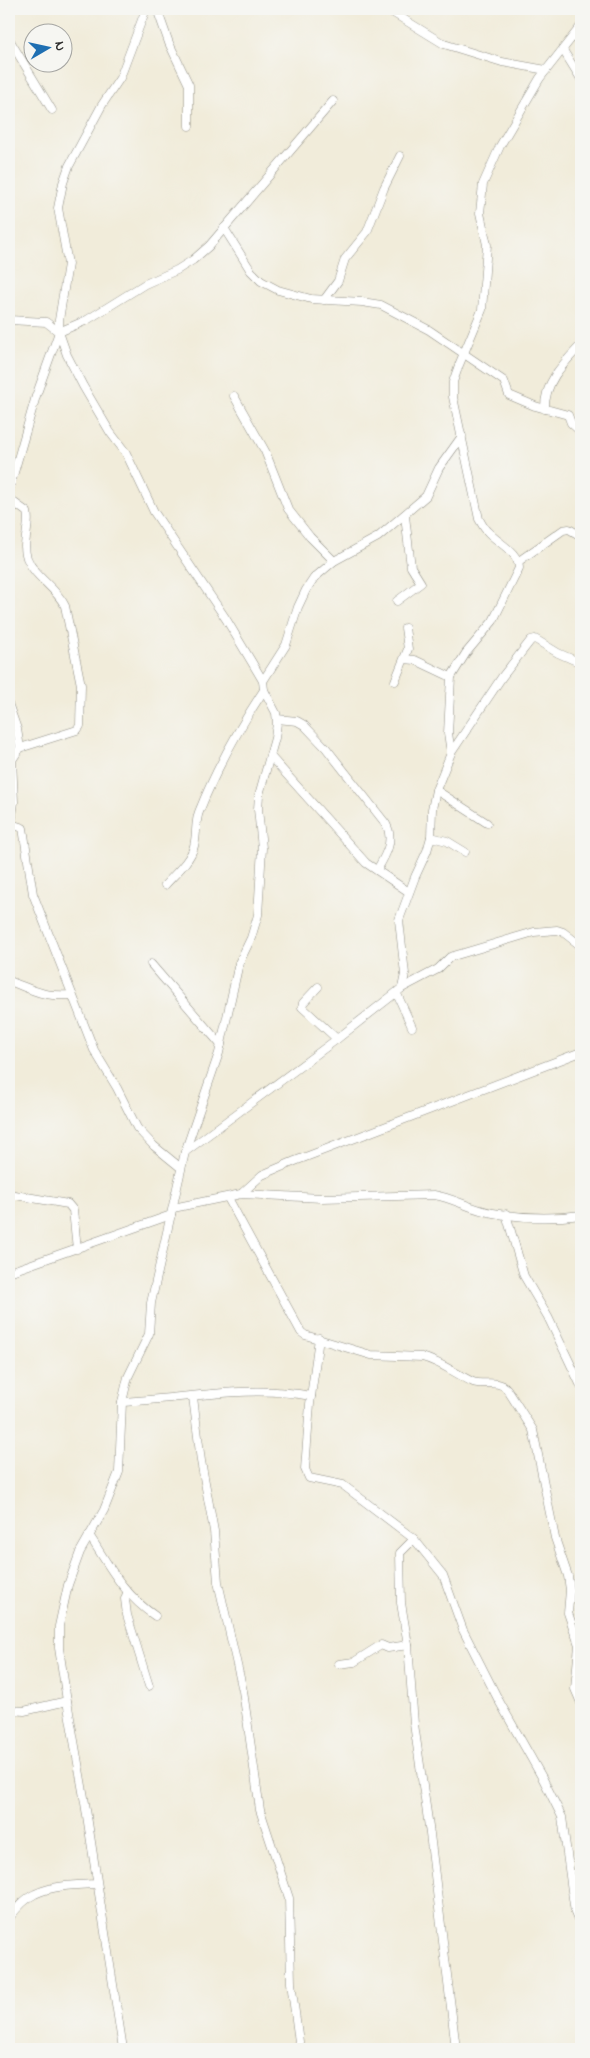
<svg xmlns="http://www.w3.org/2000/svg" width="590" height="2058" font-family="'Indie Flower',sans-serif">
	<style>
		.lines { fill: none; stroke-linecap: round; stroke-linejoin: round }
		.street-casing { stroke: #8e8c82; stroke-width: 9 }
		.street { stroke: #fff; stroke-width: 8 }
	</style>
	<rect width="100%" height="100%" fill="#f6f6f2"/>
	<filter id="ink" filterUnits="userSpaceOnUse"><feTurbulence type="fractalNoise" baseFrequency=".02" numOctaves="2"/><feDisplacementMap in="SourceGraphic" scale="10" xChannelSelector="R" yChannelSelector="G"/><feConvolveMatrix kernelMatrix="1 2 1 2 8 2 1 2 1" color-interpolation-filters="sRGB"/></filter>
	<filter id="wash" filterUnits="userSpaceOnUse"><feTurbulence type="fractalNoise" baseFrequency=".0096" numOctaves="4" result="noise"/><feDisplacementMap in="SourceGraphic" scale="20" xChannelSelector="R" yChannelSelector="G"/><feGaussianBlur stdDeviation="1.12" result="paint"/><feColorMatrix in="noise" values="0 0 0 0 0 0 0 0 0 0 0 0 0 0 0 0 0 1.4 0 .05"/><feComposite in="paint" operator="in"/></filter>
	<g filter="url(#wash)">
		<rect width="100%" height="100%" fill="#f1ecda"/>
	</g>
	<g filter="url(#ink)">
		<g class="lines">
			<defs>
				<g id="street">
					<path d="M157,9L169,43L189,85V126"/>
					<path d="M387,9L444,44L502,62L546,70"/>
					<path d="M9,39L52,110"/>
					<path d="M563,50L581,79"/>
					<path d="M224,228L251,271L261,281L278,290L311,299L362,302L381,305L429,330L504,381L509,395L535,406L568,415L571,423L581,432"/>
					<path d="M324,300L338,281L345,259L367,232L384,188L400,156"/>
					<path d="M9,320L46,322L59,332"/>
					<path d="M234,396L265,451L288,509L310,537L334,561"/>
					<path d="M545,409C544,382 564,363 581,345"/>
					<path d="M9,490L36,396L59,332L87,320L145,284L177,270L193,260L209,246L333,101"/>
					<path d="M9,499L27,512C31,527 21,543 27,558C34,577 56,587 65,606L81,685L80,726L77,730L20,748"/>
					<path d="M519,561L563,530L569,529L581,536"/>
					<path d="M397,601L421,583L411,567L405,516"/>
					<path d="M9,635L10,643L9,650"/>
					<path d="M405,659L415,660L451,677"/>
					<path d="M263,681L286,645L298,607L306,590L314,578L334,561L378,537L426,496L439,468L462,436"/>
					<path d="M395,681L408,649L405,628"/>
					<path d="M9,706L17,729L20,748L12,760L14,802L11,824L23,828L33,894L94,1050L117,1088L137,1128L154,1146L181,1168"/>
					<path d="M277,719L297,721L304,725L326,748L386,824C395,841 385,856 377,870"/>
					<path d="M451,753L502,677L531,640L535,639L558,653L574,660"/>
					<path d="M270,756L366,863L409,892"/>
					<path d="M436,790L487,823"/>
					<path d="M431,837L447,841L465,852"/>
					<path d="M165,885C175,874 191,860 194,846C197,835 195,822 199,812C216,769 239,728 264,690"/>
					<path d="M151,964L221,1045"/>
					<path d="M581,979V989"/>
					<path d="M9,981C36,991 42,997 72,995"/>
					<path d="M318,987L303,1003L302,1007L337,1039"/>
					<path d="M402,988L438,969L450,957L534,932L557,930L563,932L581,946"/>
					<path d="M397,994L412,1027"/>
					<path d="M185,1152L337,1039L402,988L405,974L399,920L415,877L427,851L431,837L432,809L436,790L451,753L448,733L451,677L466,653L493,621L519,568C519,552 498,543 488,532C484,529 482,524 479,519L453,397V382L459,365L482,310L487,245L480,213L483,184L500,146L540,78L581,26"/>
					<path d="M9,1194L68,1204L73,1210L77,1249"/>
					<path d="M241,1194L262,1175L295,1161L581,1052"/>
					<path d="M228,1198L301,1332L305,1335L371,1355L422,1357C441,1362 456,1374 473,1382C484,1386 498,1379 507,1389L533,1430L555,1538L568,1576L570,1590L568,1613L579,1645L575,1689L581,1703"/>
					<path d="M173,1208L241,1194L322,1198L434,1195C454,1198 472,1210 493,1213C521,1218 553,1219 581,1215"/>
					<path d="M506,1214L524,1276L548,1317L581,1386"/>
					<path d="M9,1272L171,1215"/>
					<path d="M319,1338L310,1404L305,1469L309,1478L343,1485L414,1539L443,1575L463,1630L499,1701L543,1779L562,1817L575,1913L581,1927"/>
					<path d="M193,1397L201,1461L214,1531L218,1582L243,1691L260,1810L289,1898L291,1983L300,2049"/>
					<path d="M122,1402C184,1399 249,1384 311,1396"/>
					<path d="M89,1535C110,1567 123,1594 155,1616"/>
					<path d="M414,1539L400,1553L401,1603L408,1645L414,1724L430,1834L456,2049"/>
					<path d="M127,1593L125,1599L127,1615L149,1686"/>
					<path d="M339,1664L354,1662L381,1645L388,1648L408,1645"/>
					<path d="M9,1710L24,1711L67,1701"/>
					<path d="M9,1918C16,1909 24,1899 35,1894C53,1885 76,1885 97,1884"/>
					<path d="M123,2049L85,1803L67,1701L59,1648V1626L68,1585L80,1552L104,1510L119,1472L122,1402L128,1377L149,1334L151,1303L185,1152L219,1053L239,963L251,938L258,915L262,848L258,809L259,795L275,738L277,723L276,713L264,690L263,681L226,619L154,512L126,453L110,432L83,386L67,355L59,332V320L68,264L58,208L63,183L69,166L102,105L120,78L146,9"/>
				</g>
			</defs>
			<use href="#street" class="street-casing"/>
			<use href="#street" class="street"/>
		</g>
	</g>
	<rect width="590" height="2058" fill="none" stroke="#f6f6f2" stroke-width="30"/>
	<g transform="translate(48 48) rotate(81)"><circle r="24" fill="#f6f6f2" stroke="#a5a5a2"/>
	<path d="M0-4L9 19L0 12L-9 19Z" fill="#1f6fb2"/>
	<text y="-8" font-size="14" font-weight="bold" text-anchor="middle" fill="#2b2b2b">N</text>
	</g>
</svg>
